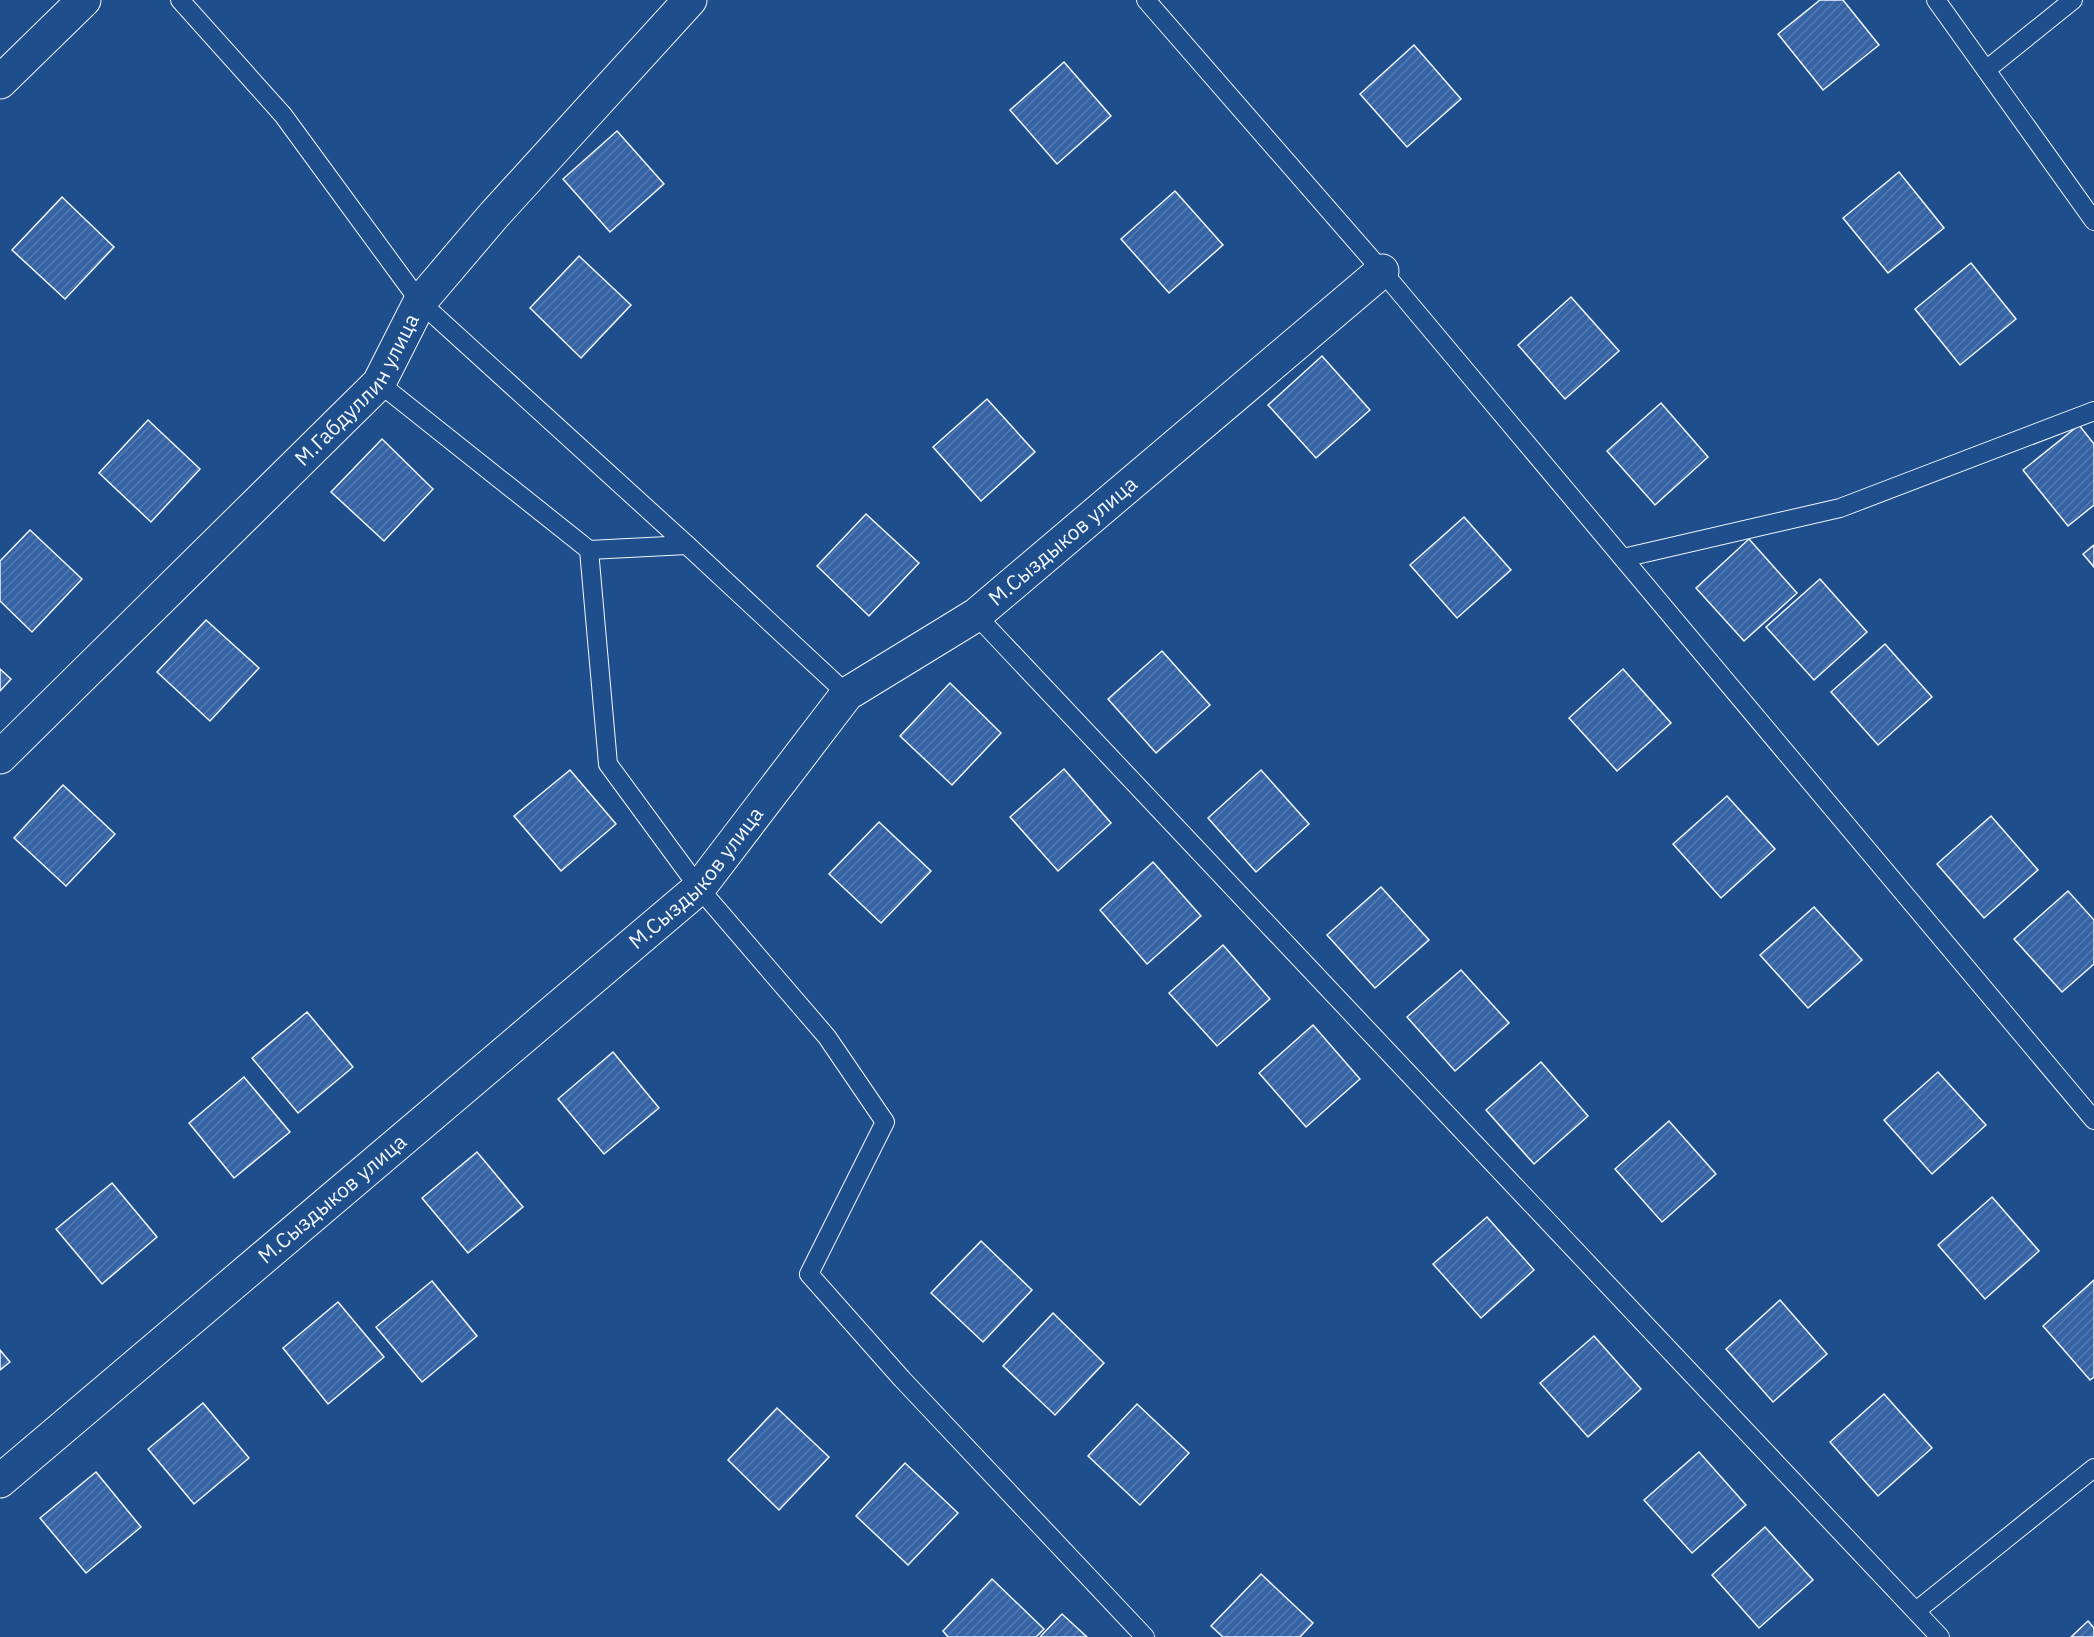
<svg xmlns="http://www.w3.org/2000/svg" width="2094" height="1637" font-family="'IBM Plex Sans',sans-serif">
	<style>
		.building { fill: url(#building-hatch); stroke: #f2f6ff; stroke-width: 1.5 }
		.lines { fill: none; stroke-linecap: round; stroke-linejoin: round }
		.lane-casing { stroke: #f2f6ff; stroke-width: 20 }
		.street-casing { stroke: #f2f6ff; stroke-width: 35 }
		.lane { stroke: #1f4e8c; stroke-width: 18 }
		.street { stroke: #1f4e8c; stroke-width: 33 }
		.labels { text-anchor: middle; stroke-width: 4.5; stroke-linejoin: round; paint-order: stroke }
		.street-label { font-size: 21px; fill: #f2f6ff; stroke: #1f4e8c }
	</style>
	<defs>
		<pattern id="building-hatch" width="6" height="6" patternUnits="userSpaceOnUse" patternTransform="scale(1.5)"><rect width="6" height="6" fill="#3563a3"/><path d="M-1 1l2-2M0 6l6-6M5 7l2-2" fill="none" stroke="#537ab1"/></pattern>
	</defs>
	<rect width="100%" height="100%" fill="#1f4e8c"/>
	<g class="building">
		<path d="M1820,0H1843L1879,45L1823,90L1778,34Z"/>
		<path d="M1414,45L1461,99L1407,147L1360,94Z"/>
		<path d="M1064,62L1111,116L1057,164L1010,110Z"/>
		<path d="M617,131L664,184L610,232L563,179Z"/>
		<path d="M1899,172L1944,228L1888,273L1843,218Z"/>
		<path d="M1175,191L1223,245L1169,293L1121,239Z"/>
		<path d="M62,197L114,247L65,299L12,250Z"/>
		<path d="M579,256L631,305L581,358L530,308Z"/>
		<path d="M1971,263L2016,319L1960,365L1915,309Z"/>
		<path d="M1571,297L1619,351L1565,399L1518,345Z"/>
		<path d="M1322,356L1370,410L1316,458L1268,405Z"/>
		<path d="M987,399L1035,452L981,501L933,447Z"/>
		<path d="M1661,403L1708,457L1655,505L1607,451Z"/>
		<path d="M148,420L200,469L151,522L99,473Z"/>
		<path d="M2079,425L2094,444V505L2068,526L2023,470Z"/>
		<path d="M382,439L433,489L384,541L331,492Z"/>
		<path d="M866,514L919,563L869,616L817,566Z"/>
		<path d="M1464,517L1511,570L1457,618L1410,565Z"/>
		<path d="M30,530L82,579L32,632L0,601V561Z"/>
		<path d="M1749,539L1797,593L1744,641L1696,588Z"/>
		<path d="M2094,545V567L2083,554Z"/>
		<path d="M1820,579L1867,632L1814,680L1766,627Z"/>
		<path d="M206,620L259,668L210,721L157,672Z"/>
		<path d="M1885,644L1932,697L1878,745L1831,692Z"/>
		<path d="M1162,651L1210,705L1156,753L1108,699Z"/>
		<path d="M0,669L11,679L0,691Z"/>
		<path d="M1623,669L1671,723L1617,771L1569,718Z"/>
		<path d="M950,683L1001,733L952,785L900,736Z"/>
		<path d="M1064,769L1111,823L1058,871L1010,817Z"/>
		<path d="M570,770L616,824L561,871L514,816Z"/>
		<path d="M1261,770L1309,824L1256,872L1208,818Z"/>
		<path d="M63,785L115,834L66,886L14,838Z"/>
		<path d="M1727,796L1775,849L1721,898L1673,844Z"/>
		<path d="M1991,816L2038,870L1984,918L1937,864Z"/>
		<path d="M879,822L931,871L881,923L829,874Z"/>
		<path d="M1153,862L1201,916L1147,964L1100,910Z"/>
		<path d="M1381,887L1429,940L1375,988L1327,935Z"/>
		<path d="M2068,891L2094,920V964L2062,992L2014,939Z"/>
		<path d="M1814,907L1862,960L1808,1008L1760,955Z"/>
		<path d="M1223,945L1270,999L1217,1046L1169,993Z"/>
		<path d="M1461,970L1509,1023L1455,1071L1407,1017Z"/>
		<path d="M307,1012L353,1067L298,1113L252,1058Z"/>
		<path d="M1313,1025L1360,1079L1306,1127L1259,1073Z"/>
		<path d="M613,1052L659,1108L604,1154L558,1099Z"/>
		<path d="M1541,1062L1588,1116L1534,1164L1486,1110Z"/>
		<path d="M1938,1072L1986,1125L1932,1174L1884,1120Z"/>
		<path d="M244,1077L290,1132L234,1178L189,1123Z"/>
		<path d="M1669,1121L1716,1174L1662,1222L1615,1169Z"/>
		<path d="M477,1152L523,1207L468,1253L422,1198Z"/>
		<path d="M112,1183L157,1237L102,1284L56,1229Z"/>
		<path d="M1992,1197L2039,1251L1985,1299L1938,1245Z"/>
		<path d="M1487,1217L1534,1270L1481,1318L1433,1264Z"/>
		<path d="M981,1241L1032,1290L983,1342L931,1293Z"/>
		<path d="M2094,1280V1377L2090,1380L2043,1326Z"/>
		<path d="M432,1281L477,1336L422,1382L376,1327Z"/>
		<path d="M1780,1300L1827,1354L1773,1402L1726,1349Z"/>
		<path d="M338,1302L384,1357L328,1404L283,1348Z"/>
		<path d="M1053,1313L1104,1363L1055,1415L1003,1366Z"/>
		<path d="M1594,1336L1641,1389L1588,1437L1540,1383Z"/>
		<path d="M0,1350L10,1362L0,1370Z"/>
		<path d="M1884,1394L1932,1448L1878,1496L1830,1442Z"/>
		<path d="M203,1403L249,1458L194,1504L148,1449Z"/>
		<path d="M1137,1404L1189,1453L1140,1505L1088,1456Z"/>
		<path d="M777,1408L829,1457L779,1510L728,1460Z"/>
		<path d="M1699,1452L1746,1505L1692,1553L1644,1500Z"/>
		<path d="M905,1463L958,1513L908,1565L856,1516Z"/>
		<path d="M96,1472L141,1527L86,1573L40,1518Z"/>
		<path d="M1765,1527L1813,1580L1759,1628L1712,1575Z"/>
		<path d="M1261,1574L1313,1623L1300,1637H1223L1211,1626Z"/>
		<path d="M992,1579L1044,1629L1036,1637H948L943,1631Z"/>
		<path d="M1062,1614L1087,1637H1040Z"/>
		<path d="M2088,1621L2094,1628V1637H2071Z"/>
	</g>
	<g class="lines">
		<defs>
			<g id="lane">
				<path d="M180,0L283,115L420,302L687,545L847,694"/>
				<path d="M1146,0L1382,271L2094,1120"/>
				<path d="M1936,0L2094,221"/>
				<path d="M1986,70L2073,0"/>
				<path d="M379,383L589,550L608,764L699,888L827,1037L885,1122L809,1274L902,1379L1145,1637"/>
				<path d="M589,550L687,545"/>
				<path d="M1623,558L1840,508L2094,411"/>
				<path d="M976,615L1940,1637"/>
				<path d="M1916,1611L2094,1468"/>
			</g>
			<g id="street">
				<path d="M0,82L84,0"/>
				<path id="s1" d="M0,757L379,383L420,302L494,215L690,0"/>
				<path id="s2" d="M0,1481L699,888L847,694L976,615L1382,271"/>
			</g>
		</defs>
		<use href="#lane" class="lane-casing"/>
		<use href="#street" class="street-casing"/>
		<use href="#lane" class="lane"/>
		<use href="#street" class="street"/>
	</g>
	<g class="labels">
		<g class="street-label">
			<text dy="7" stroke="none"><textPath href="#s1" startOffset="514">М.Габдуллин улица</textPath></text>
			<text dy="7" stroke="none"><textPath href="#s2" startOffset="1426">М.Сыздыков улица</textPath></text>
			<text dy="7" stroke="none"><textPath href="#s2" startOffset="922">М.Сыздыков улица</textPath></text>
			<text dy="7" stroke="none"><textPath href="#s2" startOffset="436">М.Сыздыков улица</textPath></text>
		</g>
	</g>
</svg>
